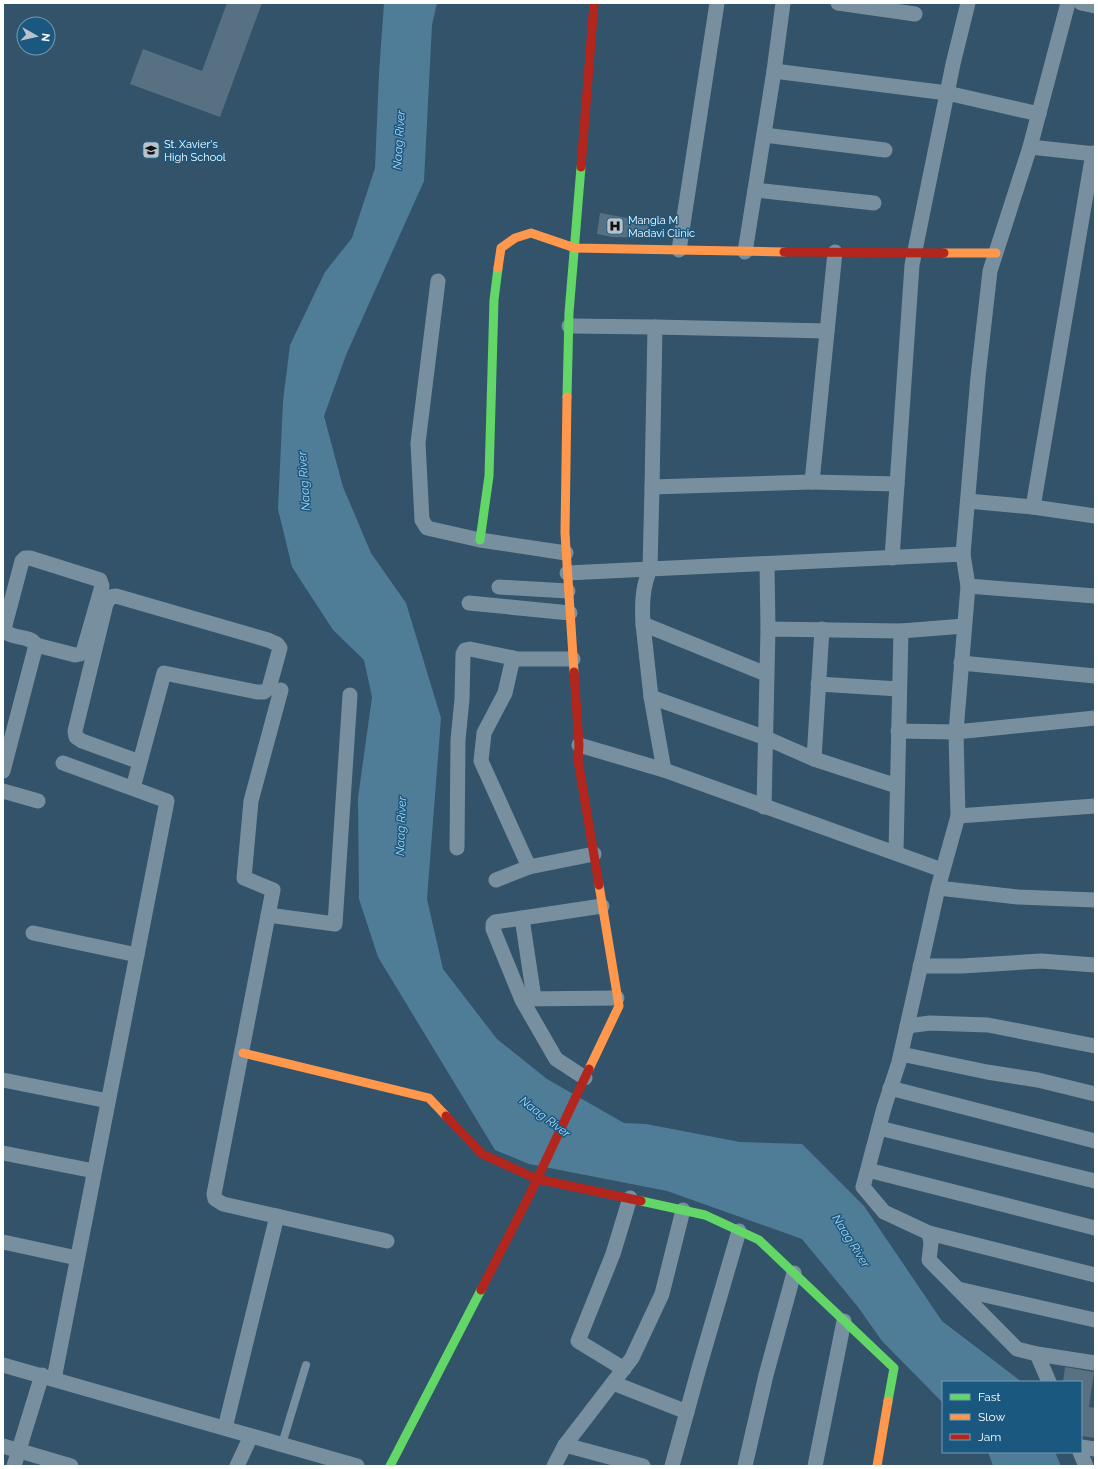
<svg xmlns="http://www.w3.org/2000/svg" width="1098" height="1469" font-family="Raleway,sans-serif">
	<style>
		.water { fill: #4f7c97 }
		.building { fill: #577182 }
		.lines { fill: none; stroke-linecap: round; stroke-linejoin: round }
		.lane { stroke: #788f9f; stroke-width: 8 }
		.street { stroke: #788f9f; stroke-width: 15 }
		.fast { stroke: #63d668; stroke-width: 9 }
		.slow { stroke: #ff974d; stroke-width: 9 }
		.jam { stroke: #b3261e; stroke-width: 9 }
		.labels { text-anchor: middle; stroke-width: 3; stroke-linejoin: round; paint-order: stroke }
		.poi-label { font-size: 11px; fill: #fff; stroke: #1b5880; text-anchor: start }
		.water-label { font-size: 12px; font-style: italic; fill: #a9d7f2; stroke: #1b5880 }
	</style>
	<rect width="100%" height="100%" fill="#325369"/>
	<g class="water">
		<path d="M384,3H437L432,25L424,181L346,355L324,416L343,487L371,553L406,603L441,718L427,899L443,969L497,1039L547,1079L624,1123L646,1124L740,1142L802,1144L864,1206L942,1321L1022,1382H943V1403L882,1341L858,1307L802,1239L667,1191L529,1164L495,1150L378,957L359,899L358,798L372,697L364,660L333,630L292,567L278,509L283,401L290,345L325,272L352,238L375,168L379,73Z"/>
		<path d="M988,1452H1055L1061,1466H993Z"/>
	</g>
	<g class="building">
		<path d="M227,3H262L220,117L130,84L143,49L202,71Z"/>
		<path d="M600,213L649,222L647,238L612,237L597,234Z"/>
		<path d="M1065,1367L1094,1372L1089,1407L1095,1408V1438L1082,1436L1081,1429V1382H1063Z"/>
	</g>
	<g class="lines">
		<path class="lane" d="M282,1444L306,1365"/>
		<g class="street">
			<path d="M783,3L774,71L947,93L1039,114"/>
			<path d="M838,3L915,14"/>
			<path d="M1068,3L1030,147L1095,154"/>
			<path d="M1081,3L1095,6"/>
			<path d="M764,135L885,150"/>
			<path d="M755,190L874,203"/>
			<path d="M679,250L717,3"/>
			<path d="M745,252L774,71"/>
			<path d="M835,252L812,482L897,484"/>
			<path d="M438,281L418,443L422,520L427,528L480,540L566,553"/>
			<path d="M569,326L655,327"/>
			<path d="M812,482L652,487L655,327L827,331"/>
			<path d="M652,487L650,569C642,588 642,605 643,624L766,674"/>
			<path d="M968,501L1033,507L1095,516"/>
			<path d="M1033,507L1093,153"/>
			<path d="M963,554L978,377L990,271L1030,147"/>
			<path d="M25,558H30L100,580L102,586L83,652L80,654L75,655L36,645C29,634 13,640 5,631V625L22,561Z"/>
			<path d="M892,558L912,265L953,64L968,3"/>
			<path d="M767,564L768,629"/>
			<path d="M567,573L963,554L968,586L1095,596"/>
			<path d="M499,587L568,591"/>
			<path d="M469,603L570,613"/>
			<path d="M643,624L651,697L664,770"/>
			<path d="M513,658L505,693L484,733L481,761L529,867"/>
			<path d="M961,663L1095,676"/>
			<path d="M818,684L899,689"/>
			<path d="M281,690L251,801L244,878L273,890L214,1194L215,1199L223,1204L387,1241"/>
			<path d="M651,697L766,738L814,759L897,786"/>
			<path d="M898,731L956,732L1095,718"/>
			<path d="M579,745L664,770L942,870"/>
			<path d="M814,759L822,629"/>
			<path d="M3,771L36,645"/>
			<path d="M133,788L164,673L257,692H264L269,688L280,648L277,644L268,640L116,596L110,597L106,604L75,731L76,737L82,741L140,762"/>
			<path d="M3,791L38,801"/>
			<path d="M1095,806L958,816L938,888L899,1062L884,1108L863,1187L884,1212L929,1233L1095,1275"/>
			<path d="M764,807L768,629L901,631"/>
			<path d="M958,816L956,732L968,586"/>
			<path d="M457,848L458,740L462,699L463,654L465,650L470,649L518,659H573"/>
			<path d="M896,852L901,631L964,626"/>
			<path d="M496,880L529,867L594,854"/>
			<path d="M938,888L1018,897L1095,900"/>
			<path d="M268,915L335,924L350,695"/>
			<path d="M522,918L534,998"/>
			<path d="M33,933L137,955"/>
			<path d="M920,966H962L1041,961L1095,965"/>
			<path d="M522,999L617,998"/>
			<path d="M907,1026L930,1023L988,1025L1095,1046"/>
			<path d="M901,1054L987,1072L1038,1080L1095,1094"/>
			<path d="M585,1078L556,1059L522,1000L493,929V924L495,922L602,906"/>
			<path d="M3,1080L108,1101"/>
			<path d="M890,1088L1095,1141"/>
			<path d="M879,1128L1095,1181"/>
			<path d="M3,1153L94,1171"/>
			<path d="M868,1170L1095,1228"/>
			<path d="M929,1233L931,1243L929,1260L1017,1349L1037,1354L1095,1363"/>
			<path d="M3,1242L77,1258"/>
			<path d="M958,1289L1095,1320"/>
			<path d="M1037,1354L1049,1382"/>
			<path d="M3,1365L357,1466"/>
			<path d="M624,1369L578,1341L613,1254L630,1198"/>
			<path d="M54,1379L167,801L63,763"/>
			<path d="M613,1383L687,1412"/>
			<path d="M225,1428L277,1216"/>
			<path d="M565,1445L643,1466"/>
			<path d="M3,1446L71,1466"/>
			<path d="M1081,1447L1095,1449"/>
			<path d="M1080,1452L1086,1466"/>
			<path d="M14,1466L42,1375"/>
			<path d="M237,1466L251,1436"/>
			<path d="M554,1466L565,1445L632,1358L662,1294L683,1210"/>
			<path d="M672,1466L699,1368L739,1231"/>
			<path d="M745,1466L766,1375L794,1273"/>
			<path d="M815,1466L844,1321"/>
		</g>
		<g class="fast">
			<path d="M567,397L569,313L581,167"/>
			<path d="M480,540L489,476L494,300L498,268"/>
			<path d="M641,1201L705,1215L759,1240L894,1368L888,1401"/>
			<path d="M390,1466L481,1290"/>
		</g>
		<g class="slow">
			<path d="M944,253H996"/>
			<path d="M498,268L501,248L515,238L531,233L575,248L784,252"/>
			<path d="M567,397L565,533L574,672"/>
			<path d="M243,1053L429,1098L446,1116"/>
			<path d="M589,1069L619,1006L599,885"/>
			<path d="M877,1466L888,1401"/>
		</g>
		<g class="jam">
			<path d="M581,167L594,3"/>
			<path d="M784,252L944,253"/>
			<path d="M574,672L579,745L578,760L599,885"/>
			<path d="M446,1116L482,1154L537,1179L641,1201"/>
			<path d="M481,1290L529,1196L589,1069"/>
		</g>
	</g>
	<defs>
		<symbol id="school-square" viewBox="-11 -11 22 22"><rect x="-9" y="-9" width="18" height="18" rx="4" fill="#b7c3ca" stroke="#1b5880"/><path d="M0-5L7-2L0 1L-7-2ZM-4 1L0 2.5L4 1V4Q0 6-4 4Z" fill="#111"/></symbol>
		<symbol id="hospital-square" viewBox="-11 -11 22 22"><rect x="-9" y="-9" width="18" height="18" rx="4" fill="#b7c3ca" stroke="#1b5880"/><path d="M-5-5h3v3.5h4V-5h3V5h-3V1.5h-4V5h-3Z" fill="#111"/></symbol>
	</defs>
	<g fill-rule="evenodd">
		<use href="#school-square" x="141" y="140" width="20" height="20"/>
		<use href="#hospital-square" x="605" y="216" width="20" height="20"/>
	</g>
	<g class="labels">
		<g class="poi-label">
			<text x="164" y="148">St. Xavier's<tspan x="164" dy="13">High School</tspan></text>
			<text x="628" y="224">Mangla M<tspan x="628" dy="13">Madavi Clinic</tspan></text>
		</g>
		<g class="water-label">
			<text transform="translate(399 140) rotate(-86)" y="4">Naag River</text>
			<text transform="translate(304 481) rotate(-94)" y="4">Naag River</text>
			<text transform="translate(401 826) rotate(-88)" y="4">Naag River</text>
			<text transform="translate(545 1117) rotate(37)" y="4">Naag River</text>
			<text transform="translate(851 1241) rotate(58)" y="4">Naag River</text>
		</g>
	</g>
	<rect width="1098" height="1469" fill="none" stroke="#ffffff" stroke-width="8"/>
	<rect x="942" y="1381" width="140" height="72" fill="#1b5880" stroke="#769bb3"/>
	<rect x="950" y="1394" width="20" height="6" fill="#63d668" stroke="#769bb3"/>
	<text x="978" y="1401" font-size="12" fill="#ffffff">Fast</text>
	<rect x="950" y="1414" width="20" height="6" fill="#ff974d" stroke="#769bb3"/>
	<text x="978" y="1421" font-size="12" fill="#ffffff">Slow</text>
	<rect x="950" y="1434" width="20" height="6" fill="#b3261e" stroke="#769bb3"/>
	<text x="978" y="1441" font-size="12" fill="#ffffff">Jam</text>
	<g transform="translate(36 36) rotate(98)"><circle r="19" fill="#1b5880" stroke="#769bb3"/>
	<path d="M0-3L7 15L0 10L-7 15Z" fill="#b7c3ca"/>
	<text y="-6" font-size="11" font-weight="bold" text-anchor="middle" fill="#ffffff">N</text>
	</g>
</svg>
